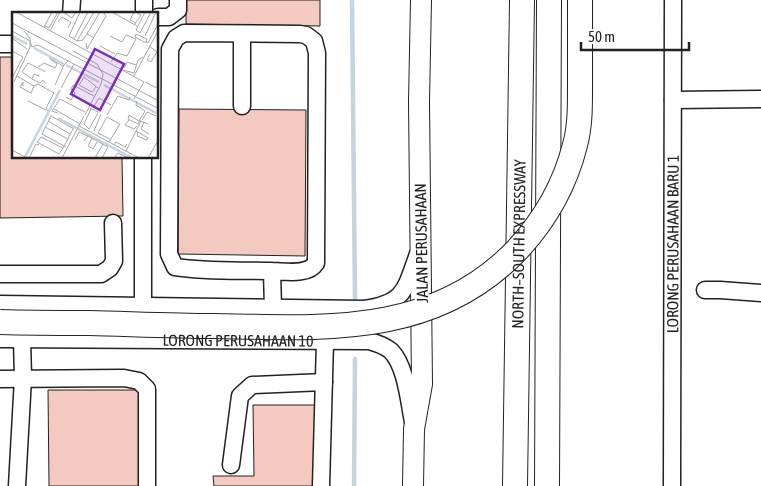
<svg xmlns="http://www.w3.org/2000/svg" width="761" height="486" font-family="'Asap Condensed',sans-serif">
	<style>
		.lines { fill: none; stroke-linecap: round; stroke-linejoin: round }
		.stream { stroke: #c7d3dd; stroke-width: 4.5 }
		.building { fill: #f3c9c0; stroke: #222 }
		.minor-casing { stroke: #222; stroke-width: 19 }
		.major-casing { stroke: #222; stroke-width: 22 }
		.highway-casing { stroke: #222; stroke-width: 26 }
		.minor { stroke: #fff; stroke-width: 16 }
		.major { stroke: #fff; stroke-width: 20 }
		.highway { stroke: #fff; stroke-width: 24 }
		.highway-bridge-casing { stroke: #222; stroke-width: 26; stroke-linecap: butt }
		.highway-bridge { stroke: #fff; stroke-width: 24 }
		.labels { text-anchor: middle; stroke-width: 4; stroke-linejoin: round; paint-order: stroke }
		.street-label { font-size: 16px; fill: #222; stroke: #fff }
		.inset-river { fill: none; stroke: #c7d3dd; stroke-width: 2.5 }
		.inset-road { fill: none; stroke: #a7a7a7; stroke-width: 1 }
		.view { fill: #7b2cbf; fill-opacity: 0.15; stroke: #7b2cbf; stroke-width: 2.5 }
		.inset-edge { fill: none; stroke: #222; stroke-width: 2.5 }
	</style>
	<rect width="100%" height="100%" fill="#fff"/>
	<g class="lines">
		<g class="stream">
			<path d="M352,0L355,298"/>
			<path d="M354,486L355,359"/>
		</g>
	</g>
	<g class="building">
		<path d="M186,0H320V26L186,24Z"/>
		<path d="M0,57H14V158H122L123,216L0,218Z"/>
		<path d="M179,109L306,110L305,256L178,254Z"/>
		<path d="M48,390H139V486H49Z"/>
		<path d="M253,405H315V486H214L213,476H254Z"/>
	</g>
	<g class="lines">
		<defs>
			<g id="minor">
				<path d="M144,0V14"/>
				<path d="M71,14L72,0"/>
				<path d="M158,17H169L178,10V0"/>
				<path d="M242,34V106"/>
				<path d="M0,44H14"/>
				<path d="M673,100L761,99"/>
				<path d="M272,271C239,270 207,272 175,267L169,254L170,49L176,38L184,33L300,34L306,35L314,41L317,53L316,263C308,276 284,271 272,271L273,308"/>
				<path d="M0,274H101L110,268L114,261L113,223"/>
				<path d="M705,290H720L761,293"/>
				<path d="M0,304L364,309C405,303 405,290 418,254"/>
				<path d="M143,306V158"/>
				<path id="s1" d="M0,339L369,341C377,343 385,346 391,351C406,366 409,402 413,422"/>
				<path d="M0,379L124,378L139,381L147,389V486"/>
				<path d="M231,465L240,396L252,385L324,382"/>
				<path d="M17,486L23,378L22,339"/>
				<path d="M321,486L325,341"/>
				<path id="s2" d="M672,486L673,0"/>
			</g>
			<path id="major" d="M413,486L414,429L422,384L419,102L421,0"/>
			<g id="highway">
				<path id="s3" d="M515,486L522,0"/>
				<path d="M547,486L549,0"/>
			</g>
		</defs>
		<use href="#minor" class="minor-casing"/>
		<use href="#major" class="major-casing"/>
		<use href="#highway" class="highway-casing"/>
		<use href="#minor" class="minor"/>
		<use href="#major" class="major"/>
		<use href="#highway" class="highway"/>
		<defs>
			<path id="highway-bridge" d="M0,322C30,323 59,323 89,323C131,324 172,326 214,326C324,328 434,337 517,250C545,220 565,185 575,145C580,127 580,108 580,89C580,59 580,30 580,0"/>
		</defs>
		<use href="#highway-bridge" class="highway-bridge-casing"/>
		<use href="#highway-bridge" class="highway-bridge"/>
	</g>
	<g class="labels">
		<g class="street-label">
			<text transform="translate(421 243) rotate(-91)" y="6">JALAN PERUSAHAAN</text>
			<text dy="6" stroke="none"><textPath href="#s3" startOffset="242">NORTH–SOUTH EXPRESSWAY</textPath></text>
			<text dy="6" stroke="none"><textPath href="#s2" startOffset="242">LORONG PERUSAHAAN BARU 1</textPath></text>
			<text dy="6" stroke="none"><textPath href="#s1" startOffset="238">LORONG PERUSAHAAN 10</textPath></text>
		</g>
	</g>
	<g transform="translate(12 12)">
		<rect width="146" height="146" fill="#fff"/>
		<path class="inset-river" d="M0,24L15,32M22,36L52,52M54,53L87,70M92,73L144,101M46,106L120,146M13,145L48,78"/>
		<path class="inset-road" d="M4,0L132,70M51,0L60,6L64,0M68,0L57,24L65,29L71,28L75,22L82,26M100,0L125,14M122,0L118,8L124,11M46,10L50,5L59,10L56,16M0,11L147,89M122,13L129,3L124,0M33,14L37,16L46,0M32,15L40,0M0,19L18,29L20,35L26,33L147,97M38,19L48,0M128,21L124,18L133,0M128,21L139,0M75,22L88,0M98,24L110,30L114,23L124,27L115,44L105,41L99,50M133,24L144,0M0,26L15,37M62,27L76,0M65,29L82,0M134,30L135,27L124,22L123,25L132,30H134L136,31L147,10M74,31L75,37L94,4L91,0M88,34L103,42M137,34L145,40L139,50L135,48L138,42M0,39L11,45L0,66M61,39L85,52L91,62L89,72L73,103M45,52L37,46L51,54L56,49M26,55L32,51L43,56L45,52M112,56L115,50L124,53M111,58L122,61L126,48L131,45M5,64L22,74L19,81L8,75L11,70V74M27,64L22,62L20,67L10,60L16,51L34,60M122,64L147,17M20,67L28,71L31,68L34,72M2,70L18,35V26L12,19M133,70L147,77M43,73L52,53M22,74L26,72L42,81L34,96L36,99M84,75L80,80L67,73L72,65L86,76M49,76L62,52M54,85L59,88L63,81L59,77L61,73L82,84M122,87L132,70M16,89L34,98M125,89L124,93L133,99L127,109V110L126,112L116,107L117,103L127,109H129L136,112M78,96L86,100V101L77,117L72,112L79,97M81,96L87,86L99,93M42,97L68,112M46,101L40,99L48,87L73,100M95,103L106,84L117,88L118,85M117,108L113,113L122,117L125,114M130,108L135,100L144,104M36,109L58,122M132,110L129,117L137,122M67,114L127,146M33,115L56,127M82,119L89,102M124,119L126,120L136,126L135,128L125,124L126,120M80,126L76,134L81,137L85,130M63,128L67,120L76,124M72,129L76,124L96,135L90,146M97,130L108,112L95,105L86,121L98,127M102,133L104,130L113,135L115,132M54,135L30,122L39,104L62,117M51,136L47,142L25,130L29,125L51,136L61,117M0,138L15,146M114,139L129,109M17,146L24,132L27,133M50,146L72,104M83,146L91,132M102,146L106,141L116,146M136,146L147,127"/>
		<path class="view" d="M83,37L112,52L88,98L59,82Z"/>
		<rect width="146" height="146" class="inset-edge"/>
	</g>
	<path d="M581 42v8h108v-8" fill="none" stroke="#222222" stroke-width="2.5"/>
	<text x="588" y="42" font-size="15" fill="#222222" stroke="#ffffff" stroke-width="4" paint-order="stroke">50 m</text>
</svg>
